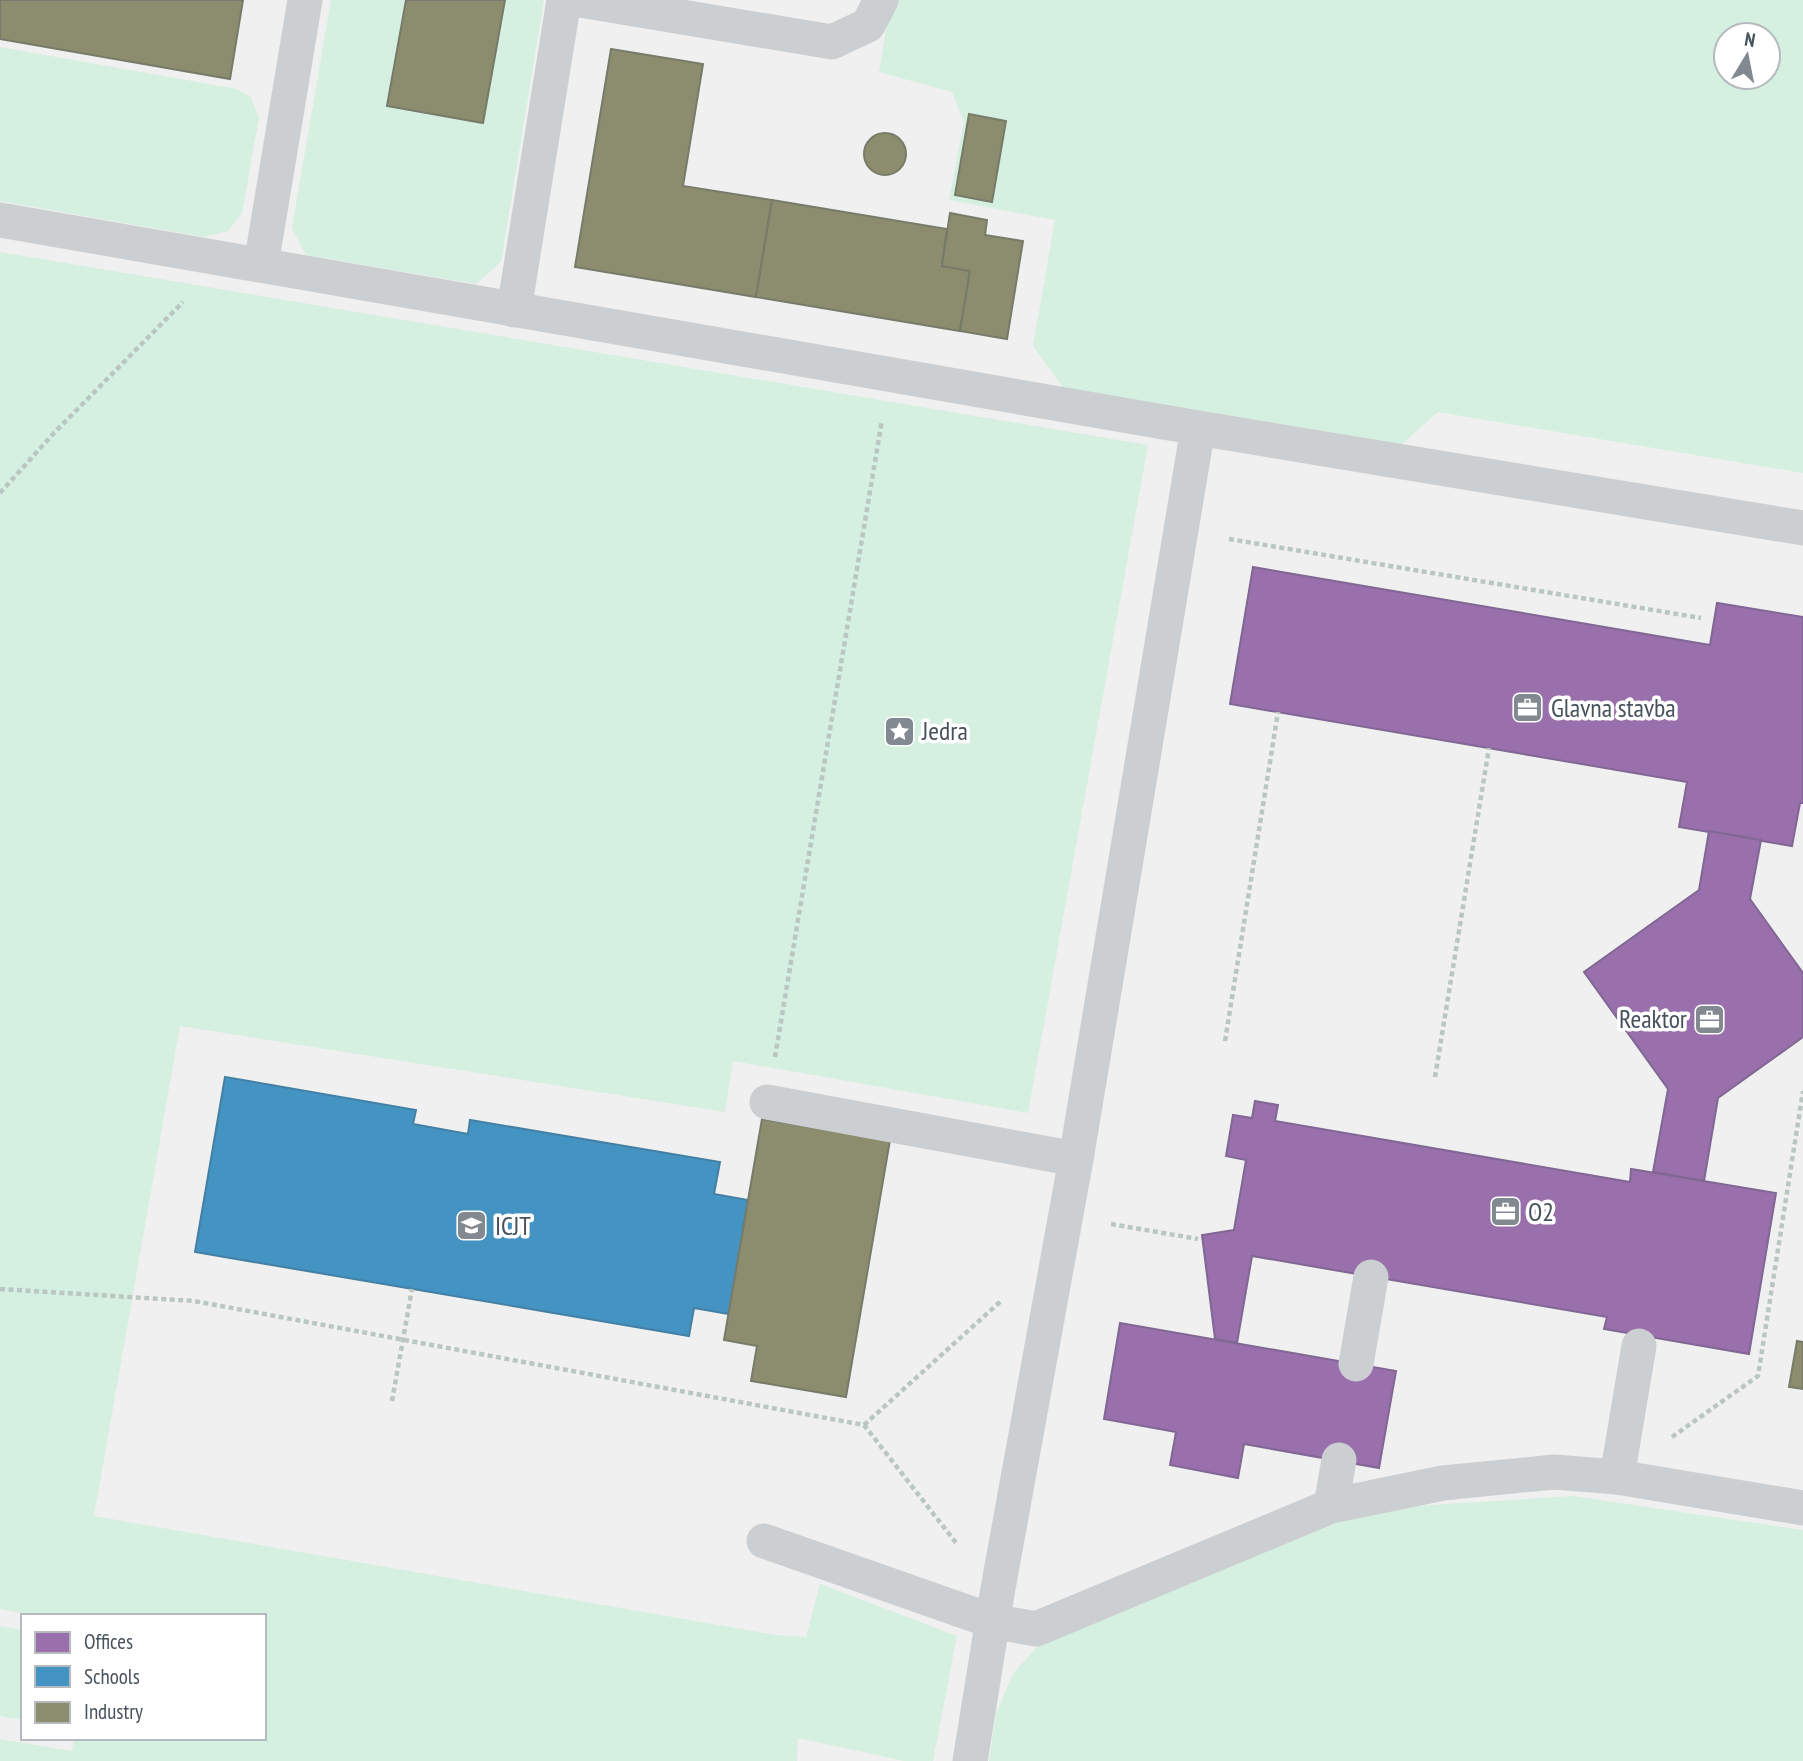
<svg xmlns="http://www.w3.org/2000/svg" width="1803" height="1761" font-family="'PT Sans Narrow',sans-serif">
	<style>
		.green { fill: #d5efe0; fill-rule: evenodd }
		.offices { fill: #9970ab; stroke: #806794; stroke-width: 2 }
		.schools { fill: #4393c3; stroke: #4480a4; stroke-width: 2 }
		.industry { fill: #8c8c6e; stroke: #777b69; stroke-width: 2 }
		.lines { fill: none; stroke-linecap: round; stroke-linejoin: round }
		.path { stroke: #b9c6c2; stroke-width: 4.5; stroke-dasharray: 5 3.5; stroke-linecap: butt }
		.lane { stroke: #cccfd1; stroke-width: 35 }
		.labels { text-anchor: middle; stroke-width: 7; stroke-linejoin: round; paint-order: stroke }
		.poi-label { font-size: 26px; fill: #47525d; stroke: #fff; text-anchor: start }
	</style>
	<rect width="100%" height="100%" fill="#f1f0f0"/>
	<g class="green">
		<path d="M331,0H544L501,262L476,284L306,255L292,228Z"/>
		<path d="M891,0H1803V473L1438,412L1399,447L1064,389L1033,346L1055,220L949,200L964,122L952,92L879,72ZM1726,35H1768V77H1726Z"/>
		<path d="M0,47L237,89L251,97L259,118L242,213L228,231L204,237L0,201Z"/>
		<path d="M0,252L1148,445L1028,1113L733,1061L725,1112L180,1026L94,1516L776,1635L806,1637L820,1584L957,1636L933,1761H904L798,1738L797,1761H0V1739L72,1751L74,1738H264V1616H38L0,1609Z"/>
		<path d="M1573,1496L1803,1530V1761H989L996,1714L1012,1675L1037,1647L1087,1623L1261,1546L1348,1520L1415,1506Z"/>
		<path d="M0,1626L23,1630V1720L0,1716Z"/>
	</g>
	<g class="offices">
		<path d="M1253,567L1710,645L1717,603L1803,617V803H1800L1792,846L1679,827L1687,782L1230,704Z"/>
		<path d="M1709,831L1761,840L1750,899L1803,973V1037L1718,1098L1704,1181L1653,1172L1668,1089L1584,972L1699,890Z"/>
		<path d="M1255,1101L1278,1105L1275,1121L1630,1182L1631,1169L1776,1193L1749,1354L1604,1329L1607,1317L1252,1256L1237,1343L1215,1339L1202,1235L1234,1230L1246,1160L1226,1156L1233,1115L1252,1118Z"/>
		<path d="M1120,1323L1396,1371L1379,1468L1244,1444L1238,1478L1170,1465L1176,1432L1104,1419Z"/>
	</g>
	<path class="schools" d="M225,1077L416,1110L413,1124L468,1134L470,1120L720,1162L714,1194L748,1200L729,1314L694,1308L689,1336L195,1252Z"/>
	<g class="industry">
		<path d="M0,0H243L230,79L0,39Z"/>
		<path d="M406,0H505L483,123L387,106Z"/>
		<path d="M611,49L703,64L683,186L772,200L756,297L575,267Z"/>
		<path d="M969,114L1006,121L992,202L955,195Z"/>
		<circle cx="885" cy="154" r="21"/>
		<path d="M772,200L947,229L942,266L970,271L960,331L756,297Z"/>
		<path d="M950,213L987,220L985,235L1023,241L1007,339L960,331L970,271L942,266Z"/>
		<path d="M762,1119L890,1140L846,1397L751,1381L757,1346L724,1340Z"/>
		<path d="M1797,1341L1803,1342V1389L1789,1387Z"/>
	</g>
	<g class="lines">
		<g class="path">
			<path d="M0,493L53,434L183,302"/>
			<path d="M1229,539L1701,618"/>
			<path d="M1225,1041L1278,712"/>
			<path d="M775,1057L882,420"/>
			<path d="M1435,1077L1489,748"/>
			<path d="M1111,1224L1198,1239"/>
			<path d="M0,1289L194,1301L864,1425L957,1544"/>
			<path d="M392,1401L412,1289"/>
			<path d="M864,1425L1001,1301"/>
			<path d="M1672,1437L1758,1376L1803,1091"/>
		</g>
		<g class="lane">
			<path d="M580,0L832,42L868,25L881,0"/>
			<path d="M0,220L1198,428L1803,528"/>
			<path d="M261,265L305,0"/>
			<path d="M514,310L564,0"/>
			<path d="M767,1102L1076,1159"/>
			<path d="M1356,1364L1371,1277"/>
			<path d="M1617,1477L1639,1346"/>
			<path d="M1331,1506L1339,1460"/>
			<path d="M764,1541L992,1621L1036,1629L1331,1506L1443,1483L1554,1472L1617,1477L1803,1508"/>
			<path d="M970,1761L997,1594L1076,1159L1198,428"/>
		</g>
	</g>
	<defs>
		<symbol id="office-square" viewBox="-11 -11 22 22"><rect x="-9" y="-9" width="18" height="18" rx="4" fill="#828990" stroke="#fff"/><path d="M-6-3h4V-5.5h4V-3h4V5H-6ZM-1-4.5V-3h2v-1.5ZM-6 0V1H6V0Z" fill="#fff"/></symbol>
		<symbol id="sight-square" viewBox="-11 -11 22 22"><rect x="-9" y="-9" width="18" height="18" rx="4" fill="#828990" stroke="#fff"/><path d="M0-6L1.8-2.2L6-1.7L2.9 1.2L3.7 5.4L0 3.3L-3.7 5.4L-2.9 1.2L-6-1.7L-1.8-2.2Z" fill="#fff"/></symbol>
		<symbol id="university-square" viewBox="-11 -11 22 22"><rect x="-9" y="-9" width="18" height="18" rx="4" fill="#828990" stroke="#fff"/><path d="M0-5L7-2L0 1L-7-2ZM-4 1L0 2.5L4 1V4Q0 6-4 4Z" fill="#fff"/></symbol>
	</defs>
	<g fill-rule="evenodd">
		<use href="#office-square" x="1510" y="690" width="35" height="35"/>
		<use href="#sight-square" x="882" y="714" width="35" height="35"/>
		<use href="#office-square" x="1692" y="1002" width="35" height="35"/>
		<use href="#office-square" x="1488" y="1194" width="35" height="35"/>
		<use href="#university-square" x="454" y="1208" width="35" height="35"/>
	</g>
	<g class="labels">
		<g class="poi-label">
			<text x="1551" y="717">Glavna stavba</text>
			<text x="922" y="740">Jedra</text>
			<text x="1687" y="1028" text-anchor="end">Reaktor</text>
			<text x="1528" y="1221">O2</text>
			<text x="495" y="1235">ICJT</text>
		</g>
	</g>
	<rect x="21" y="1614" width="245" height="126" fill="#ffffff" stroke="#b5babe" stroke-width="2"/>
	<rect x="35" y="1632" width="35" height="21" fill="#9970ab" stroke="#b5babe" stroke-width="2"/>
	<text x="84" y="1649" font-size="21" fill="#47525d">Offices</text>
	<rect x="35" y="1666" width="35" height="21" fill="#4393c3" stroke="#b5babe" stroke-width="2"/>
	<text x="84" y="1684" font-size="21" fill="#47525d">Schools</text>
	<rect x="35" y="1702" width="35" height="21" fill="#8c8c6e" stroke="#b5babe" stroke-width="2"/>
	<text x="84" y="1719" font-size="21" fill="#47525d">Industry</text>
	<g transform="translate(1747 56) rotate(10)"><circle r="33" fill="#ffffff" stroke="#b5babe" stroke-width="2"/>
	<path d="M0-5L12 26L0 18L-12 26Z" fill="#828990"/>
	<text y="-10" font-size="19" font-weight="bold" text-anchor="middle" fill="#47525d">N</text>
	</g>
</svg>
